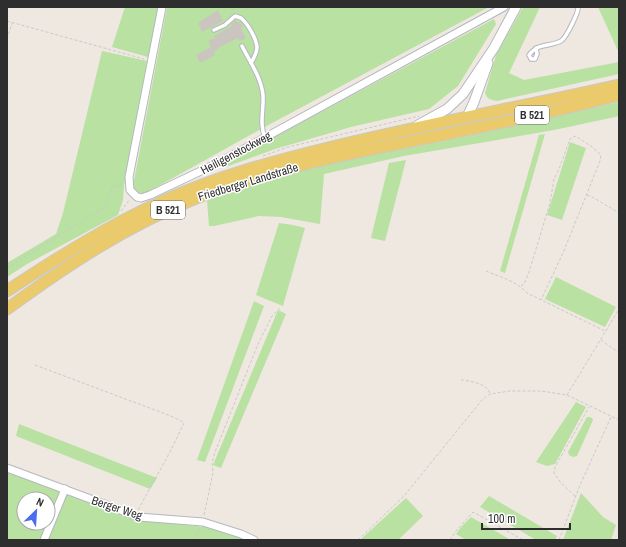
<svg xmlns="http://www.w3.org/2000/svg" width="626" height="547" font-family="'Archivo Narrow',sans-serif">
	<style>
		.green { fill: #b8e1a2; fill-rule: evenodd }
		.building { fill: #cac6bf }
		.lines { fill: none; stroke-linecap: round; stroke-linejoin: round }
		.service-casing { stroke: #b4b7c0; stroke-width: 5.5 }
		.minor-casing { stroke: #b4b7c0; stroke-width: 9 }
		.tertiary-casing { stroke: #b4b7c0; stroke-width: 11 }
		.primary-casing { stroke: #c9c9c9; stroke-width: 13 }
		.path { stroke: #c9c9c9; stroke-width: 1; stroke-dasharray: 3 2; stroke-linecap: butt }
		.service { stroke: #fff; stroke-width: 3.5 }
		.minor { stroke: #fff; stroke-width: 7 }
		.tertiary { stroke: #fff; stroke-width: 9 }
		.primary { stroke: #eaca6b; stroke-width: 11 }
		.labels { text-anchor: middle; stroke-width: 3; stroke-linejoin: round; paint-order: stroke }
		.shield { fill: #fff; stroke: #6d6d6d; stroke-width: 1 }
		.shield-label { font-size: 11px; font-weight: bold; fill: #2e2e2e }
		.street-label { font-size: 12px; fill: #2e2e2e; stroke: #fff }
	</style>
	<rect width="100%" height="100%" fill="#eee8e1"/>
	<g class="green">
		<path d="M125,7H159L148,57L112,47Z"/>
		<path d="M167,7H489L261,129L146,193L142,194L137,193L133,186Z"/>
		<path d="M523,7H540L509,73L524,80L619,62V74L497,101C491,100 487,99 485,93L496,55Z"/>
		<path d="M598,7H619V53Z"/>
		<path d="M494,19L496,24L458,86L429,109L351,127L275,149L226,167L225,164Z"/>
		<path d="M102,51L147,61L141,102L124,185L123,200L118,215L27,264L7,277V263L56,234L63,213Z"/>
		<path d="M619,102V116L615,117L554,130L404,156L324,174L320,224L281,217L259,216L214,226H209L207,200L292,173L323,165L473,135Z"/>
		<path d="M545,134L505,273L500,271L539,135Z"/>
		<path d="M570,142L586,148L562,220L547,215Z"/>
		<path d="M406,160L385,241L371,238L389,163Z"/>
		<path d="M279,223L293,225L305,228L283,306L256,295Z"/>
		<path d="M556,277L616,307L605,327L545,299Z"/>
		<path d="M254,301L264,306L205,462L197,460Z"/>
		<path d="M278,310L286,314L221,468L213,465Z"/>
		<path d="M576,402L586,407L555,464L547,466L536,462Z"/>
		<path d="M587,417H589L592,418L593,420L577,456L573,457L569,455L568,452Z"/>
		<path d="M19,424L157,478L150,489L16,436Z"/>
		<path d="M7,471L137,520L205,527L240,537L245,540H7ZM24,499H48V523H24Z"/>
		<path d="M581,493L603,517L616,525L611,540H563Z"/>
		<path d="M489,496L557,536L555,540H536L480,507Z"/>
		<path d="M406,498L423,516L398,540H360Z"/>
		<path d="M471,517L511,540H466L456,534L461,527Z"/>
	</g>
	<g class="building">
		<path d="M218,10L223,21L202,32L198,23Z"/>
		<path d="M236,20L238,23L240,22L243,27L241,28L246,38L240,41L238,38L220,47L214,52L215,55L200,63L196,55L211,47L208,41L215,38L214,36L232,26L231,24Z"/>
	</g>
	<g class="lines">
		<defs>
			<g id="service">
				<path d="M214,30L225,25L235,16L241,18C248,24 256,38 257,47C257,53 254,58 251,63"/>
				<path d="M242,46C250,62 261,77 263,95C264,110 259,123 265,138"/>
				<path d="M536,48L537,54L535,59H531L529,55C532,51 534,49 539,47C545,45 556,44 561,41C566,38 579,12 578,7"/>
			</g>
			<g id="minor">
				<path d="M162,7L129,177L130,190L137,197L141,198L150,195L222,161L504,7"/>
				<path d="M7,468L139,517L203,522L241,534L254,540"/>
				<path d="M44,540L65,489"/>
			</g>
			<g id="tertiary">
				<path d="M467,117L474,102L488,63"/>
				<path d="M418,125L447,109L463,94L494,48L516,7"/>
			</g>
			<g id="primary">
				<path d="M7,291C57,258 108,226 163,201C216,177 271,162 328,148C424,124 522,107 619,85"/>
				<path d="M7,309C66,266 126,226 194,199C273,167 358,152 442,135C501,123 560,110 619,95"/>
			</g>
		</defs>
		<use href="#service" class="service-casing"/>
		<use href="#minor" class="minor-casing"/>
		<use href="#tertiary" class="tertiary-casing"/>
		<use href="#primary" class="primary-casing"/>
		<g class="path">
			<path d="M7,21L144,59"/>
			<path d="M7,39L12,23"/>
			<path d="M263,156L288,147L419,116"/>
			<path d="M587,195L594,198L619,213"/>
			<path d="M121,211L130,199"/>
			<path d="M7,268L104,207L112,187L122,185"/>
			<path d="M486,271C500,277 516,281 527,293L605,331"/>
			<path d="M521,286L524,284L529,272L550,203L554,179L559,169L570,139L575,136L591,146L601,155L600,161L563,253L541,300"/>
			<path d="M601,340L619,353"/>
			<path d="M35,365L171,416L181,421L184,423L170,452L138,510"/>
			<path d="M461,380C470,381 486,383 490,393"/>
			<path d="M567,395L619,309"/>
			<path d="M575,496L561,483L554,473L555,467L589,407"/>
			<path d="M204,515L213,473L212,463L215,452L258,344L272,316L280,308"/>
			<path d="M194,540L201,528"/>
			<path d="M358,540L404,496L482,400L490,394L510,391H541L567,395L619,420"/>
			<path d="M450,540L456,531L473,512L523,540"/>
			<path d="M559,540L580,485L611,417"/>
		</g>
		<use href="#service" class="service"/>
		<use href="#minor" class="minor"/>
		<use href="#tertiary" class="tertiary"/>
		<use href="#primary" class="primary"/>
	</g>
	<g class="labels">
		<g class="shield">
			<rect x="515" y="106" width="34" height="18" rx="3"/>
			<rect x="151" y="201" width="34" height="18" rx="3"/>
		</g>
		<g class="shield-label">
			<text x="532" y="119">B 521</text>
			<text x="168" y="214">B 521</text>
		</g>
		<g class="street-label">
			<text transform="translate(236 153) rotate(-28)" y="4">Heiligenstockweg</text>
			<text transform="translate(248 182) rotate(-17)" y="4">Friedberger Landstraße</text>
			<text transform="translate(117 508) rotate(18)" y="4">Berger Weg</text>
		</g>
	</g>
	<rect width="626" height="547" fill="none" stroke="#2e2e2e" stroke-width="16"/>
	<g transform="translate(36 511) rotate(25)"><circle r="19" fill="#ffffff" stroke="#ababab"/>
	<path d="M0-3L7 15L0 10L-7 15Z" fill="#4c6df0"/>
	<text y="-6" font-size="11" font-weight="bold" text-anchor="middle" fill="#2e2e2e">N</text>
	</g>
	<path d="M482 523v6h88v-6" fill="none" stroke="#2e2e2e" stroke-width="2"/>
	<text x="488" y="523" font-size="12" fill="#2e2e2e" stroke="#ffffff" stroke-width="3" paint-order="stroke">100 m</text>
</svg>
